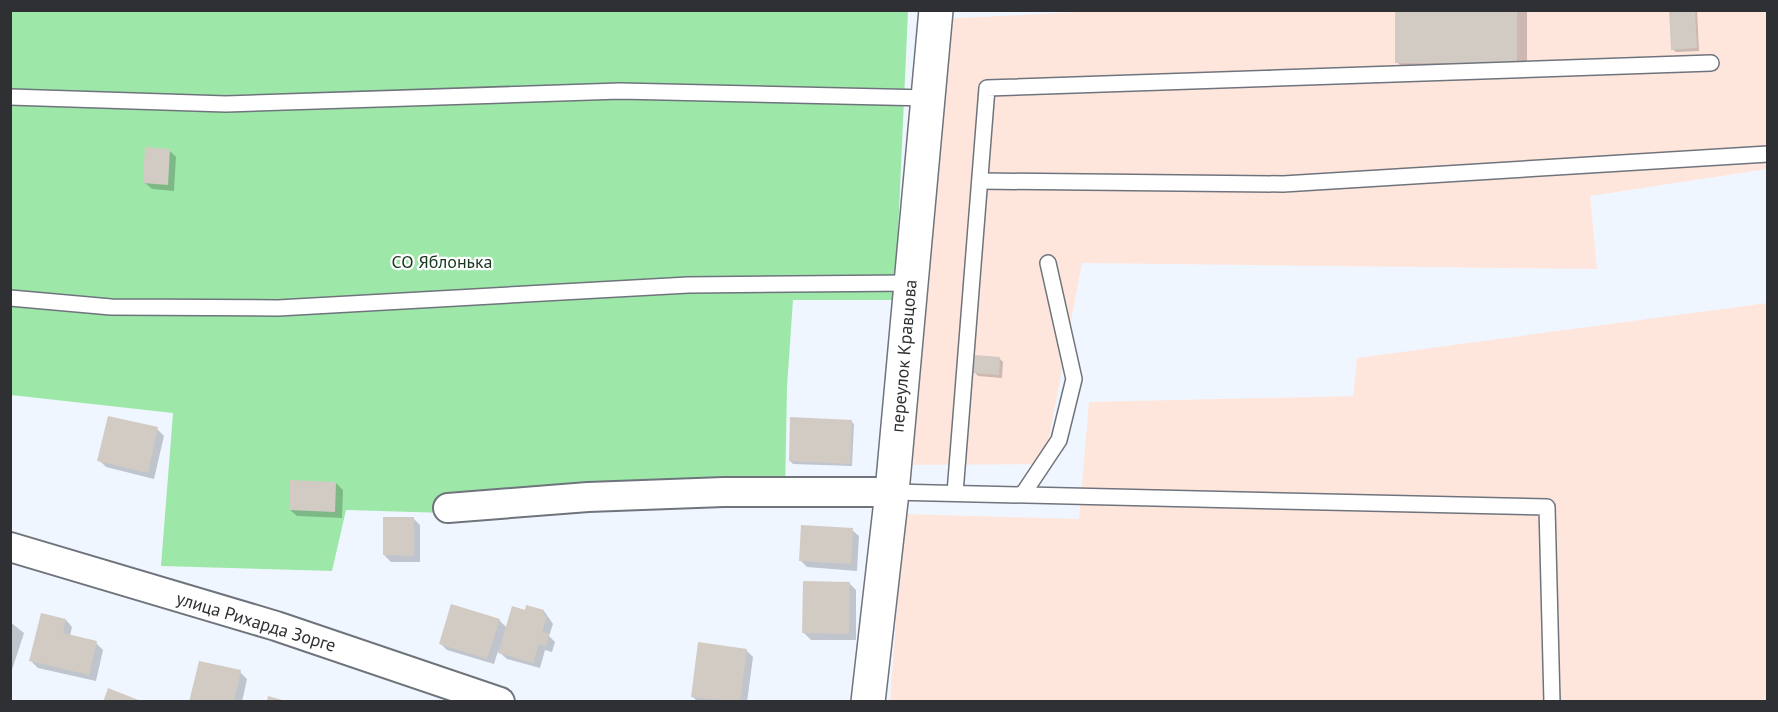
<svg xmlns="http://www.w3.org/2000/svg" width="1778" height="712" font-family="'PT Sans',sans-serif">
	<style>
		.industrial { fill: #ffe6dd }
		.green { fill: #9de8a9 }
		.shadow { fill: #0003 }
		.building { fill: #d2cbc3 }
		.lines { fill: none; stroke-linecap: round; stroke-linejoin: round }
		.service-casing { stroke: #6f747c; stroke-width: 18 }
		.minor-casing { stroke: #6f747c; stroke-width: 32 }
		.tertiary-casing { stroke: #6f747c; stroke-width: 36 }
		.service { stroke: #fff; stroke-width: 15 }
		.minor { stroke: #fff; stroke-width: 28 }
		.tertiary { stroke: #fff; stroke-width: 33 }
		.labels { text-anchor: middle; stroke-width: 4.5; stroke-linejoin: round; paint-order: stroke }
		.park-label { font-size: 18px; fill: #16381d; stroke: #fff }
		.street-label { font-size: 18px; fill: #2e3033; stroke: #fff }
	</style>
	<rect width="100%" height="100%" fill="#f0f6ff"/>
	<g class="industrial">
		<path d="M1115,10L1767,11V169L1590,196L1597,269L1082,263L1044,464L902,465L942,19Z"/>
		<path d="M1767,303V701L890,702L904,514L1079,519L1089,402L1353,396L1357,358Z"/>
	</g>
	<path class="green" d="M11,11H908L895,300H793L787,387L785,495L447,513L346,510L332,571L161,566L173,413L11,395Z"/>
	<g class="shadow">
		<path d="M1397,10L1527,11V73L1407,72L1397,62Z"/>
		<path d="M1670,10H1697L1699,51L1676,52L1672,49Z"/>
		<path d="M169,150L176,157L174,191L152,189L145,183Z"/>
		<path d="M1000,359L1003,362L1002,378L978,376L974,372Z"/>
		<path d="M851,421L854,424L852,466L793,464L790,461Z"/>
		<path d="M157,429L164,436L154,479L106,467L99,460Z"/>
		<path d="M336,483L343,490L342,518L297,516L290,510Z"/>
		<path d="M413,518L420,525V562H391L384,555Z"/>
		<path d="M852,530L859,536L857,571L807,567L800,560Z"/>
		<path d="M849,583L856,590V640H811L804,633Z"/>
		<path d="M544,611L553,624L549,636L555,642L552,652L545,650L540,668L507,659L498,651L494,664L447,650L440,643L499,620L507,628L526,612Z"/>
		<path d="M66,620L72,627L70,636L96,643L103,650L96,681L38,668L31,661Z"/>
		<path d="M10,622L24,633L10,676Z"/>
		<path d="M746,650L753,657L747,702H698L692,696Z"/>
		<path d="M240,672L247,679L242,702H191Z"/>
	</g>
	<g class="building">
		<rect x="1395" y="10" width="122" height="53"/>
		<path d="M1669,10H1695L1697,48L1671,50Z"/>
		<path d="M145,147L170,149L168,185L143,183Z"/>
		<path d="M975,355L1000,357L999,375L973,373Z"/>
		<path d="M108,416L158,427L148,473L97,461Z"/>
		<path d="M790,417L852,420L850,464L789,461Z"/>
		<path d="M290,480L336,482L335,512L289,510Z"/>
		<path d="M383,517H414V556L383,555Z"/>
		<path d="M801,525L853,528L851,564L799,561Z"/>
		<path d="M803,581L850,582L849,634L802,633Z"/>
		<path d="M451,604L500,619L487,659L439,644Z"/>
		<path d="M526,605L544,610L543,615L547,616L542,632L549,634L546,646L539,644L533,663L498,653L512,606L525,610Z"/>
		<path d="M41,613L66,619L63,633L97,641L89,675L29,661Z"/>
		<path d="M698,642L747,649L740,702L691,697Z"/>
		<path d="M199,661L241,670L234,702H189Z"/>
		<path d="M108,688L141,701V702H103Z"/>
		<path d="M268,696L286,701V702H267Z"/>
	</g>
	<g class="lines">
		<defs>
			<g id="service">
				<path d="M10,97L226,104L620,91L929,98"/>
				<path d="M980,181L1283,184L1768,154"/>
				<path d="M10,298L111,307L278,308L688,285L910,283"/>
				<path d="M892,492L1547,507L1552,702"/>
				<path d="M955,493L987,88L1711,63"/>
				<path d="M1023,494L1059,440L1074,379L1048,263"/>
			</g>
			<g id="minor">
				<path d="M448,508L588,497L724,492H892"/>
				<path d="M10,547L276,626L500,702"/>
			</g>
			<path id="tertiary" d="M868,702L892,492L936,10"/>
		</defs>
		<use href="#service" class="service-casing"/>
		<use href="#minor" class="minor-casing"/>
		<use href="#tertiary" class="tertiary-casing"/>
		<use href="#service" class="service"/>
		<use href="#minor" class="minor"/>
		<use href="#tertiary" class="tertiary"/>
	</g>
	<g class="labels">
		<g class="park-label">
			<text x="442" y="268">СО Яблонька</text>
		</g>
		<g class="street-label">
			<text transform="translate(904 356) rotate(-85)" y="6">переулок Кравцова</text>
			<text transform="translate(256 622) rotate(17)" y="6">улица Рихарда Зорге</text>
		</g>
	</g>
	<rect width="1778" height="712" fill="none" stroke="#2e3033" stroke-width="24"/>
</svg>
